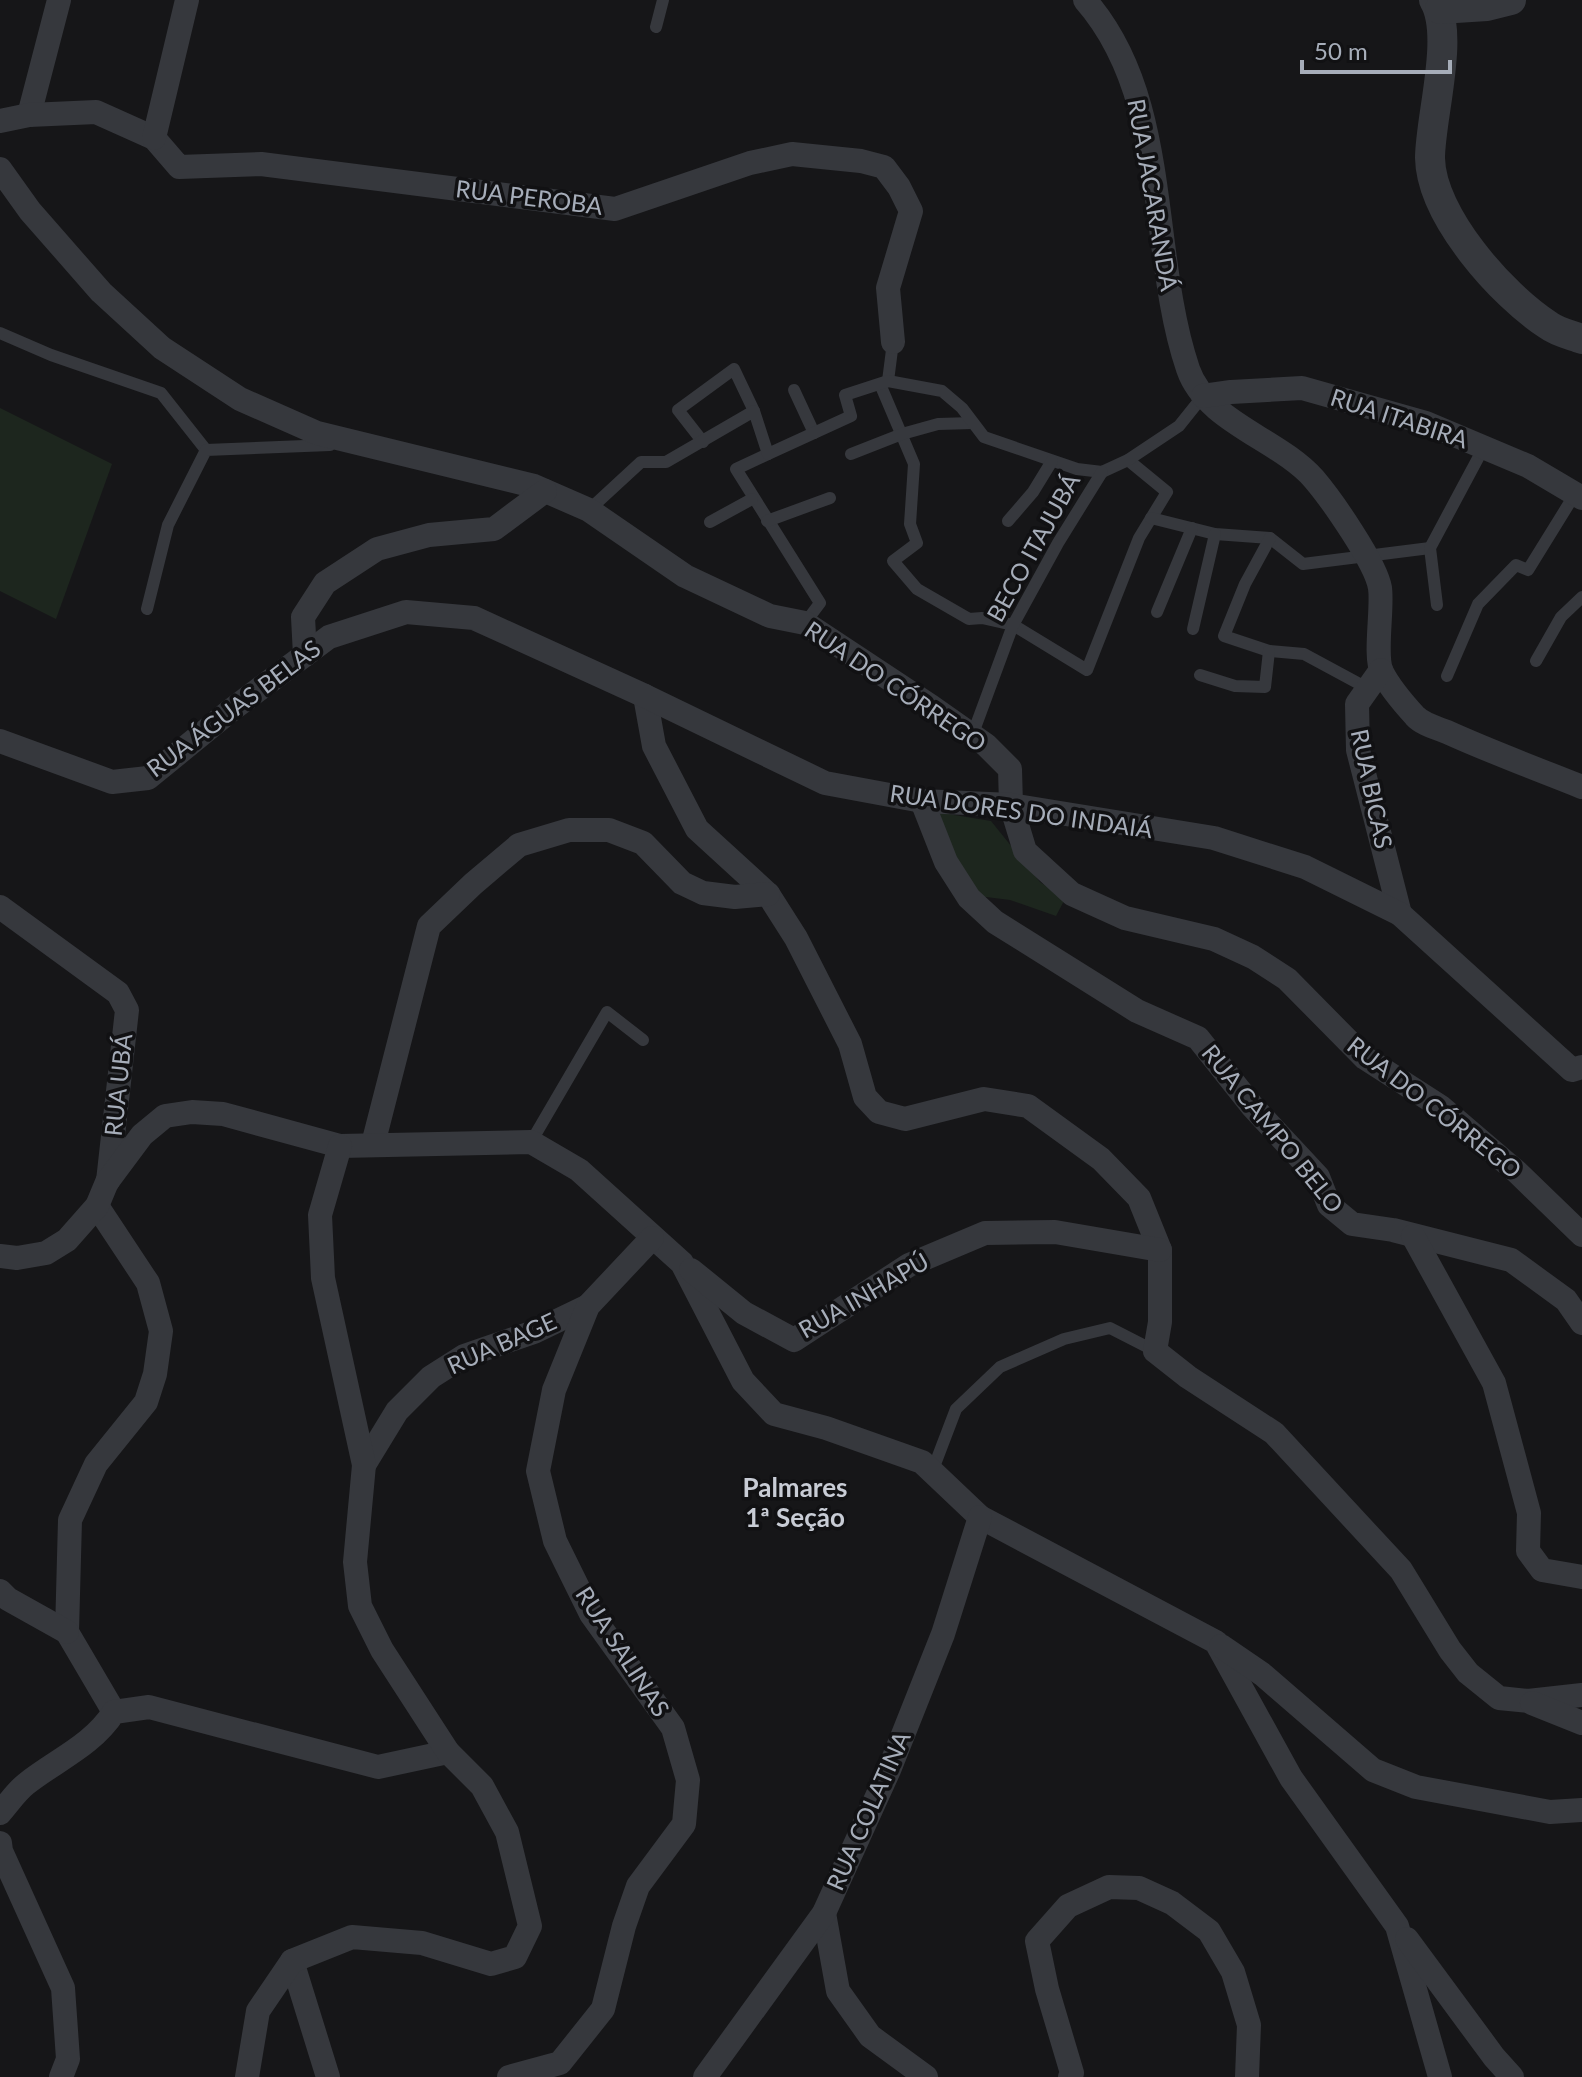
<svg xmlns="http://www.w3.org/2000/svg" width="1582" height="2077" font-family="Lato,sans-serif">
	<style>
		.green { fill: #1d261e }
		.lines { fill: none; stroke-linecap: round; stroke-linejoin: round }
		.service { stroke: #36383d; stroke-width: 12 }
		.minor { stroke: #36383d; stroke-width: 24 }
		.tertiary { stroke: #36383d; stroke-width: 30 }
		.labels { text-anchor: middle; stroke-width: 7; stroke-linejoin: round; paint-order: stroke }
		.street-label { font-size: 24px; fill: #a6adb9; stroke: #111113 }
		.neighbourhood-label { font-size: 26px; font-weight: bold; fill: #c8ccd5; stroke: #111113 }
	</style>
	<rect width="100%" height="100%" fill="#161618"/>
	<g class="green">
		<path d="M0,408L112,464L56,619L0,591Z"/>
		<path d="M936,812L991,821L1040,882L1065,899L1056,916L1010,900L978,896L955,862Z"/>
	</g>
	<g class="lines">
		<g class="service">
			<path d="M656,27L663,0"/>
			<path d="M0,333L51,355L161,393L206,450"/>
			<path d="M888,381L893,342"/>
			<path d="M880,384L914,464L910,524L917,543L893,561L917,589L969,619L982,618L1013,625L1087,670L1139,538L1167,492L1128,460"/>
			<path d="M794,390L814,433"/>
			<path d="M703,442L678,410L734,369L754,411"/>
			<path d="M768,454L736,469L820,603L805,623"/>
			<path d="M851,454L902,434L938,424L973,423"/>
			<path d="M589,510L641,462H666L754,411L768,454L851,416L845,395L888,381L942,391L962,408L984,437L1077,469L1102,472L1128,460L1179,426L1203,396"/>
			<path d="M1151,518L1215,534L1270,538L1303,564L1430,548"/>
			<path d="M767,521L830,498"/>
			<path d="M1008,521L1033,492L1052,461"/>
			<path d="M710,522L752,499"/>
			<path d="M1270,538L1245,584L1224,636L1269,651L1304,654L1367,688"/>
			<path d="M1437,605L1430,548L1484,447"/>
			<path d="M147,609L168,525L206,450L330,445"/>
			<path d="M1157,612L1192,528"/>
			<path d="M1193,629L1215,534"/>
			<path d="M1536,661L1561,617L1582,597"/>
			<path d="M1200,675L1235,686L1265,687L1269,651"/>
			<path d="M1447,676L1478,604L1516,565L1528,570L1575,494"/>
			<path d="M972,736L1013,625L1058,543L1102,472"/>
			<path d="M531,1142L607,1012L643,1040"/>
			<path d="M932,1472L956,1409L1000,1367L1064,1339L1110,1328L1155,1351"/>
		</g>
		<g class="minor">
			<path d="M1085,0C1172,99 1148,251 1188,369C1206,422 1279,439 1314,479C1331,499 1376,563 1380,588C1383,608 1374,657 1382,672C1389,686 1404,704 1415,716C1422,724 1437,728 1447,732C1491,752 1537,769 1582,787"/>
			<path d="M29,115L59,0"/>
			<path d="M0,121L29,115L96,112L154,138L179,167L261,164L615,209L750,163L792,154L861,161L884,167L899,187L911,211L888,288L893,342"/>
			<path d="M154,138L187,0"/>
			<path d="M0,169L30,211L101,292L162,348L240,399L317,433L534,486L589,510L685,576L770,616L805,623L932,707L986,745L1010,769L1011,805L1025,851L1072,894L1125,918L1214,939L1253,957L1287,979L1365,1058L1441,1107L1517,1172L1582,1235"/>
			<path d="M1203,396L1231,392L1302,388L1426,423L1528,466L1582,498"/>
			<path d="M305,655L303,617L325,583L377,549L429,535L494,529L545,491"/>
			<path d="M1381,670L1357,704L1358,750L1400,914"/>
			<path d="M645,696L654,746L697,829L768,894L796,938L850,1044L865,1097L879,1112L905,1119L984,1099L1028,1106L1101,1159L1139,1198L1160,1250V1322L1155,1351L1188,1377L1274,1433L1401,1570L1450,1650L1468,1673L1499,1698L1528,1701L1582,1695"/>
			<path d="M0,741L112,782L148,778L230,711L329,637L406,612L474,618L645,696L825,783L922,801L1011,805L1214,838L1305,867L1400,914L1572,1070L1582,1067"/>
			<path d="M922,801L946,862L969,898L995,922L1137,1011L1198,1038L1252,1106L1318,1177L1329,1205L1352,1224L1393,1230L1511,1260L1566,1300L1582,1323"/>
			<path d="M0,907L118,993L127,1010L108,1181"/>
			<path d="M373,1144L429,926L473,884L519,845L569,830H609L643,843L682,883L703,893L735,897L768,894"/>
			<path d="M97,1206L148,1283L161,1331L155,1374L146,1402L96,1464L70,1520L67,1632L114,1712"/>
			<path d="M1413,1236L1494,1383L1529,1513L1528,1551L1542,1570L1582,1577"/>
			<path d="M0,1256L17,1258L46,1253L67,1240L97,1206L107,1182L142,1135L165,1116L192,1112L223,1114L340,1146L531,1142L579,1170L682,1263L743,1381L774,1414L826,1428L922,1462L980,1517L1216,1642L1291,1778L1397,1926L1440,2077"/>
			<path d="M691,1270L744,1313L794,1340L909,1265L985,1233L1055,1232L1160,1250"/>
			<path d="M364,1465L397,1411L431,1377L464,1356L534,1332L588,1306"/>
			<path d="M0,1591L8,1599L67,1632"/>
			<path d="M1221,1646L1262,1674L1373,1770L1416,1787L1550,1812L1582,1810"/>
			<path d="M1532,1703L1582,1723"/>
			<path d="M0,1813C8,1804 16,1792 26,1784C56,1760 92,1746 114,1712L149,1707L378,1767L448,1752"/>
			<path d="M0,1843L1,1851L63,1988L68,2059L61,2077"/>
			<path d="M824,1913L838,1991L870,2036L926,2077"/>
			<path d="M1407,1939L1494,2057L1512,2077"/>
			<path d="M292,1961L328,2077"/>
			<path d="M247,2077L258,2011L292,1961L352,1937L422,1943L491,1964L515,1957L530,1926L507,1832L482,1786L448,1752L382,1650L360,1606L355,1562L364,1465L323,1278L320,1215L340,1146"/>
			<path d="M509,2077L560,2063L603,2009L624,1926L638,1886L684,1824L688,1780L673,1728L591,1614L555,1541L538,1471L554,1390L588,1306L652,1238"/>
			<path d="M705,2077L824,1913L889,1770L943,1634L980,1517"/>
			<path d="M1070,2077L1072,2073L1047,1989L1037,1941L1068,1906L1109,1887L1139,1888L1172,1903L1209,1931L1233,1972L1249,2025L1247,2077"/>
		</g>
		<g class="tertiary">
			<path d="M1434,0C1455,35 1430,118 1430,158C1431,216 1502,295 1548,325C1557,332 1571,335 1582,339"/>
			<path d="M1440,9L1487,6L1511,0"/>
		</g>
	</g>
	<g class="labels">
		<g class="street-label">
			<text transform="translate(1152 195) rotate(80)" y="8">RUA JACARANDÁ</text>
			<text transform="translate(529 198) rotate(7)" y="8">RUA PEROBA</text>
			<text transform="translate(1399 419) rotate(18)" y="8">RUA ITABIRA</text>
			<text transform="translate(1034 548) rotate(-61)" y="8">BECO ITAJUBÁ</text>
			<text transform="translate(895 687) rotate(34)" y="8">RUA DO CÓRREGO</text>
			<text transform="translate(234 709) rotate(-37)" y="8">RUA ÁGUAS BELAS</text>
			<text transform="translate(1371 789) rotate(78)" y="8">RUA BICAS</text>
			<text transform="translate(1021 812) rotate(8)" y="8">RUA DORES DO INDAIÁ</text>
			<text transform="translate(119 1085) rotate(-84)" y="8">RUA UBÁ</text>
			<text transform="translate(1434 1108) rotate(38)" y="8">RUA DO CÓRREGO</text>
			<text transform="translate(1272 1129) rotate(51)" y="8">RUA CAMPO BELO</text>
			<text transform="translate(864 1296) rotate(-30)" y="8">RUA INHAPÚ</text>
			<text transform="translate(502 1344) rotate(-24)" y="8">RUA BAGE</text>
			<text transform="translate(622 1652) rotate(57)" y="8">RUA SALINAS</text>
			<text transform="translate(869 1811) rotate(-66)" y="8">RUA COLATINA</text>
		</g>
		<g class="neighbourhood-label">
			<text x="795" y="1497">Palmares<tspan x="795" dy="30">1ª Seção</tspan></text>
		</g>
	</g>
	<path d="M1302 60v12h148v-12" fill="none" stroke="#a6adb9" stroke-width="4"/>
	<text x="1314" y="60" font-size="24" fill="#a6adb9" stroke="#111113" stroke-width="6" paint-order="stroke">50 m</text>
</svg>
